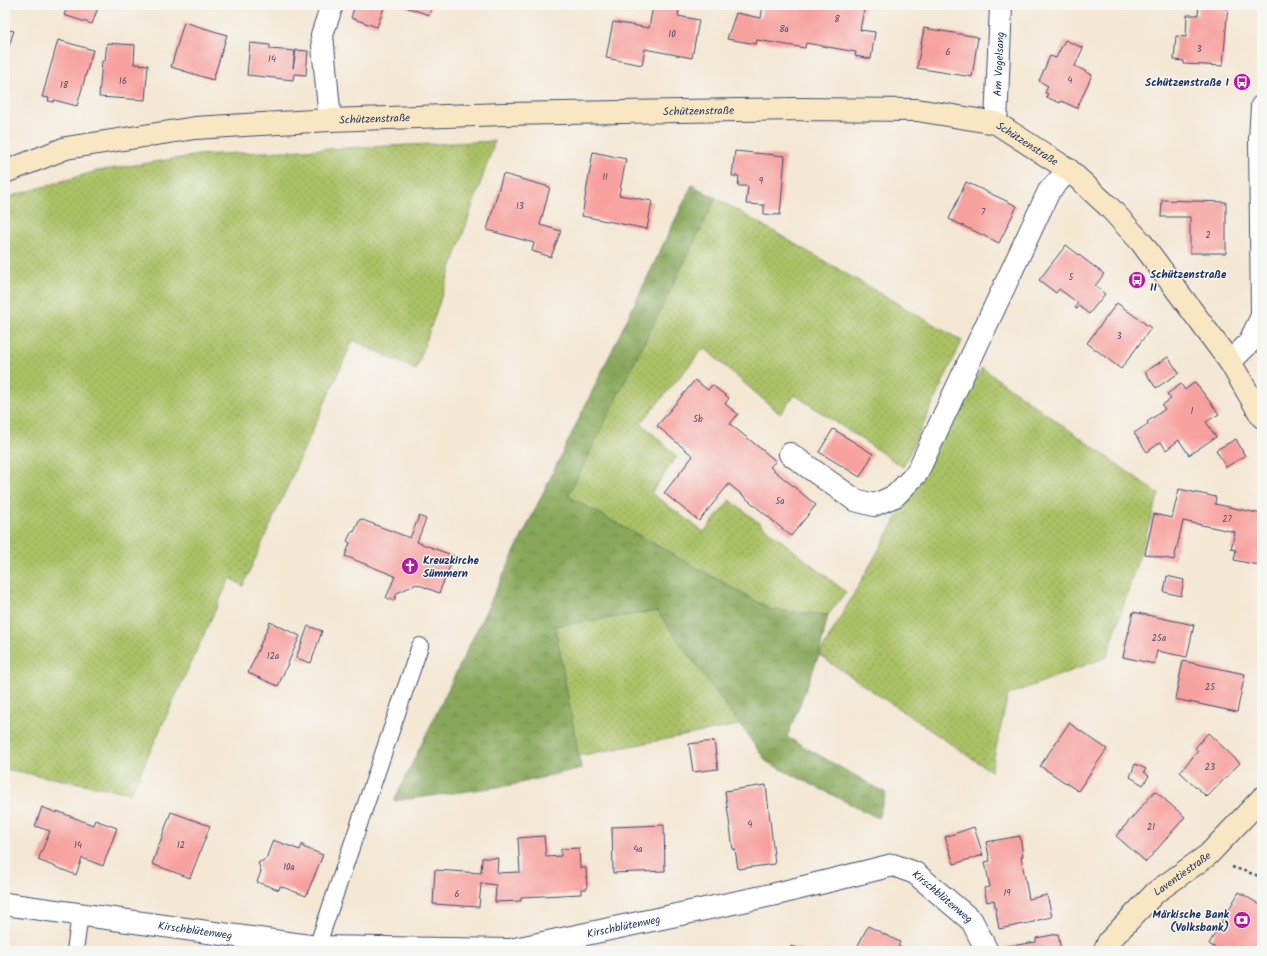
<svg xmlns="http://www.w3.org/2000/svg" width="1267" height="956" font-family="Kalam,sans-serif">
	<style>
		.grass { fill: url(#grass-dots); stroke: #637862 }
		.forest { fill: url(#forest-crowns); stroke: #526b5c }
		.building { fill: #f7a19e }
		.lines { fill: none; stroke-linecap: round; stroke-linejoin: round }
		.lane-casing { stroke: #3c4b70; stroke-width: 18 }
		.street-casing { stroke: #3c4b70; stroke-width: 24 }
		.secondary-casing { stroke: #3c4b70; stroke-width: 24 }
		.path { stroke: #3c4b70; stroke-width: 2.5; stroke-dasharray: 3 3; stroke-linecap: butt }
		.lane { stroke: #fff; stroke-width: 16 }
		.street { stroke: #fff; stroke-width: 22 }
		.secondary { stroke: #f9e7c3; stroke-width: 22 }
		.labels { text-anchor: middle; stroke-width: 3; stroke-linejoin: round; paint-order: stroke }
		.number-label { font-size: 9px; fill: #524c6e }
		.street-label { font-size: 11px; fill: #1b2f5e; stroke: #f6f6f2 }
		.poi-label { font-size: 11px; font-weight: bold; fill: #1b2f5e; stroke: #f6f6f2; text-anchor: end }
	</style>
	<defs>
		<pattern id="grass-dots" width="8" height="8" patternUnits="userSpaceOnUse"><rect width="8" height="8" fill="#abc165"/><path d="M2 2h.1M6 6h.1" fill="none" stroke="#8a9d56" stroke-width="1.8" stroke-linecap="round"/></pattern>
		<pattern id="forest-crowns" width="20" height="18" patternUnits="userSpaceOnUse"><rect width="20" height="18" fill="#88a75a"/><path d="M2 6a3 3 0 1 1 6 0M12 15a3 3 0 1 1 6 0" fill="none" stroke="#6e884e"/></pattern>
	</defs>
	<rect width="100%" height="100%" fill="#f6f6f2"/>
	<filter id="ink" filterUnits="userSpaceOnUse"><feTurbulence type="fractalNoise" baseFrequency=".025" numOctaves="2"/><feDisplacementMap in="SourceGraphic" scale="8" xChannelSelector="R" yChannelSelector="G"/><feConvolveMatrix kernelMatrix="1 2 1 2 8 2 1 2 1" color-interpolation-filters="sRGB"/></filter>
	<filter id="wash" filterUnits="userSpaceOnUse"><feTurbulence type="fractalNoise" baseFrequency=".012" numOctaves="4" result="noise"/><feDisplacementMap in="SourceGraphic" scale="16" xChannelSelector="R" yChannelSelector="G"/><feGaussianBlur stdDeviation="0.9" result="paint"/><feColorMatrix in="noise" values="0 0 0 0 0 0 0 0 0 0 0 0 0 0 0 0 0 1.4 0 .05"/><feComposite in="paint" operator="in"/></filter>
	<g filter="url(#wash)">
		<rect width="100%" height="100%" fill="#f4e7d3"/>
		<g class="grass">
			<path d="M495,141L416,370L353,340L243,586L230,578L131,793L5,769V198L97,171L198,155Z"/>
			<path d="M716,198L962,341L903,467L795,395L780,414L704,348L641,423L677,456L651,493L704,532L730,500L846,592L828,615L772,610L568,496Z"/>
			<path d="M982,368L1159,494L1107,657L1008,695L991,771L819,655Z"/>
			<path d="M657,611L740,725L578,756L555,626Z"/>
		</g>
		<path class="forest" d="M692,185L716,198L568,496L772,610L828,615L819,655L787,737L886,793L878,818L767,762L657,611L555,626L581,768L512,785L394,801Z"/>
		<g id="blocks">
			<g class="building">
				<path d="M68,5H99L92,24L64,15Z"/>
				<path d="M355,5H385L377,27L351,18Z"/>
				<path d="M400,5H432L429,15Z"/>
				<path d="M653,5H680L678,16L699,20L692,58L645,49L642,65L606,58L613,22L649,28Z"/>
				<path d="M763,5H800L813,7L814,5H833L843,7L844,5H865L860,30L875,32L871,59L855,56L856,52L806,43L805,48L757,40L756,44L727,39L736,13L761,18Z"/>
				<path d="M1199,5H1228L1223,65L1224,66L1184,64V61L1174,60L1176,36L1186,37L1187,15H1198Z"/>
				<path d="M184,22L227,35L213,80L171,67Z"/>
				<path d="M924,28L978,37L972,77L917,68Z"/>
				<path d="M5,29L14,31L9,46L5,45Z"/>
				<path d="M58,40L93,50L77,106L54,100V102L48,101L49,98L42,97Z"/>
				<path d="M1065,40L1083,48L1075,66L1092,75L1077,108L1061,101L1060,103L1046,97L1048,94L1045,93L1048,86L1039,81L1050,56L1056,58Z"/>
				<path d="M107,43L135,45L134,64L148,65L145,100L99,97L102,61H105Z"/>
				<path d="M250,43L270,45V49L295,51L293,68L296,50L308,51L306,75L294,74L293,80L247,75Z"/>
				<path d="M735,151L785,156L780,215L764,214V205L746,204L748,186H738L739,176H732Z"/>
				<path d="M593,152L626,159L619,195L652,201L647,229L582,216Z"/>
				<path d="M503,174L550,187L540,225L561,231L551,257L532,251L534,243L487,230Z"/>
				<path d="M966,182L1017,206L999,243L949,219Z"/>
				<path d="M1162,200L1226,202V253H1190V217H1161Z"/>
				<path d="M1066,245L1104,274L1095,286L1105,294L1089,314L1079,306L1077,309L1075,308L1078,303L1059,289L1056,293L1039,280Z"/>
				<path d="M1117,303L1151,328L1121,369L1087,343Z"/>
				<path d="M1168,357L1179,373L1156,388L1145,372Z"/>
				<path d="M695,380L708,390L712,385L729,398L725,404L738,414L730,424L776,461L770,467L816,505L791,536L729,484L699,521L664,493L693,456L657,426Z"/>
				<path d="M1195,382L1219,414L1206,422L1216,437L1189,455L1179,440L1166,450L1161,442L1147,452L1134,433L1148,424L1147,422L1165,409L1162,405L1171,399L1167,394L1181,384L1185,390Z"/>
				<path d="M833,429L873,454L860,477L819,452Z"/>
				<path d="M1236,439L1245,456L1226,467L1216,450Z"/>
				<path d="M1179,489L1216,497L1215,504L1262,514V566L1234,560L1236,550L1231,549L1235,532L1183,521L1174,560L1145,554L1154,514L1172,518Z"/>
				<path d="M419,516L426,519L417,542L454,556L439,593L417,584L397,593L394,601L386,598L395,576L345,556L350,543L347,541L352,531L354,532L360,519L410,538Z"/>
				<path d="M1167,576L1184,580L1181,596L1164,592Z"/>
				<path d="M1133,612L1194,625L1187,657L1157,651L1154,664L1123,657Z"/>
				<path d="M270,622L300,636L278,686L248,673Z"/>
				<path d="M308,626L322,631L311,663L296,658Z"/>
				<path d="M1183,661L1245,674L1237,712L1175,699Z"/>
				<path d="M1069,723L1107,749L1078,791L1040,766Z"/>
				<path d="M1208,733L1240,763L1207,797L1180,772L1198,751L1195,748Z"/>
				<path d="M714,741L718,769L693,772L689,744Z"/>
				<path d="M1135,764L1146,769L1144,772L1149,776L1143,785L1130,777Z"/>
				<path d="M766,785L775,864L738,869L735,849H733L725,791Z"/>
				<path d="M1155,791L1185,817L1146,862L1116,836Z"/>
				<path d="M42,807L57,813V811L93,825L95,820L117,828L103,866L82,858L76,875L38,860L50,831L35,826Z"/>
				<path d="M171,812L210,826L190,878L152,864Z"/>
				<path d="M664,825L665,871L613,873L612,827Z"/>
				<path d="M974,827L983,855L954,864L945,837Z"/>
				<path d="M544,836L546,857L561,856V849L579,848L580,868H586L587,889H581V894L521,897V901L495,902L496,885L481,883L479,907L433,904L435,870L481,873L482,858H498L497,873L520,872L518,838Z"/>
				<path d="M1020,836L1023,856L1021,857L1029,899L1047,895L1052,917L1034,921V922L999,929L994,900L987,902L984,888L990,887L985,862L990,861L986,842Z"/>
				<path d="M273,840L300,850L302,844L304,845L303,847L323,855L306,896L280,886L279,890L257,882L261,871L258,863L266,859Z"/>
				<path d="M1239,892L1262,906V951H1221L1209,944Z"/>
				<path d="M868,926L900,942L898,946L909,951H855Z"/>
				<path d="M1058,934L1061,951H1005L1004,947L1036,942V938Z"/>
				<path d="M791,946L804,951H789Z"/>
			</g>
		</g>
	</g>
	<g filter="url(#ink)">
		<use href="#blocks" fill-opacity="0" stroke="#3c4b70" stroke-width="1"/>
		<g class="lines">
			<defs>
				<g id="lane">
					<path d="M317,947L420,646"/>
					<path d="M75,951L80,914"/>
				</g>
				<g id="street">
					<path d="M330,120L322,35L332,5"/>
					<path id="s1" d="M996,123L1001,5"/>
					<path d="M1230,362L1249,343L1262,316L1260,140L1262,106"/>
					<path d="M790,454L855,500L874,505L895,496L917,473L1049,191L1069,170"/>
					<path id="s2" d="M5,904L317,947L510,950L776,894L893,865L915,873L972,921L987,951"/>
				</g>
				<g id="secondary">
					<path id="s3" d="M5,172L66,148L195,128L330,120L504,114L794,109L917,110L996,123L1069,170L1110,208L1141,242L1230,362L1262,417"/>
					<path id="s4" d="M1104,951L1109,941L1156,892L1208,855L1262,798"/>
				</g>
			</defs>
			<use href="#lane" class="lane-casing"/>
			<use href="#street" class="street-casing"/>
			<use href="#secondary" class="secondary-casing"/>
			<path class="path" d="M1232,867L1262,877"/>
			<use href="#lane" class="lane"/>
			<use href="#street" class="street"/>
			<use href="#secondary" class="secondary"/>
		</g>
	</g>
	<defs>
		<symbol id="bus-disc" viewBox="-11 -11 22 22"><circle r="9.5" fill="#b5179e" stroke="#f6f6f2"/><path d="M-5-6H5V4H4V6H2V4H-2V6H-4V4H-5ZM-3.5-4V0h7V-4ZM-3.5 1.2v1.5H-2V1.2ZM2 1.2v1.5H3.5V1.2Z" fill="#fff"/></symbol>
		<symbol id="church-disc" viewBox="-11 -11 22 22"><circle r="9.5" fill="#b5179e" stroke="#f6f6f2"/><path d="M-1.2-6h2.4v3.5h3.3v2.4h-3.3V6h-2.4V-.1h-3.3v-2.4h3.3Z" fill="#fff"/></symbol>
		<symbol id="bank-disc" viewBox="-11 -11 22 22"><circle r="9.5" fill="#b5179e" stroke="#f6f6f2"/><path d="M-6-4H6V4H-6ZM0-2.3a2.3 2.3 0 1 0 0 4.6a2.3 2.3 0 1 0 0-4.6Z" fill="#fff"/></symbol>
	</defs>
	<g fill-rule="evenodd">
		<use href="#bus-disc" x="1232" y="72" width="20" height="20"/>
		<use href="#bus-disc" x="1127" y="270" width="20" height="20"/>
		<use href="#church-disc" x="400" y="556" width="20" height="20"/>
		<use href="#bank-disc" x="1232" y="910" width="20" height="20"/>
	</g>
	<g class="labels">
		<g class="number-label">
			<text x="837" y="22">8</text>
			<text x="784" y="32">8a</text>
			<text x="672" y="37">10</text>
			<text x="1199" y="52">3</text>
			<text x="948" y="55">6</text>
			<text x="272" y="62">14</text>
			<text x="1070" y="83">4</text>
			<text x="123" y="84">16</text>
			<text x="64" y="88">18</text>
			<text x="605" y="180">11</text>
			<text x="761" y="184">9</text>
			<text x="520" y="209">13</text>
			<text x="983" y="215">7</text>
			<text x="1208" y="238">2</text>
			<text x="1071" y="280">5</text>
			<text x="1119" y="339">3</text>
			<text x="1192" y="414">1</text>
			<text x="698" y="422">5b</text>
			<text x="780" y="504">5a</text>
			<text x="1227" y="522">27</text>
			<text x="1159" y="641">25a</text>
			<text x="273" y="659">12a</text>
			<text x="1210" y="690">25</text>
			<text x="1210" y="770">23</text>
			<text x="750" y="827">4</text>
			<text x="1151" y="830">21</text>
			<text x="78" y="848">14</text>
			<text x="181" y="848">12</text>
			<text x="638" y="852">4a</text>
			<text x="289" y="870">10a</text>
			<text x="1007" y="896">19</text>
			<text x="457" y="897">6</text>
		</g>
		<g class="street-label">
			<text dy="4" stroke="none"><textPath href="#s1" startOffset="59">Am Vogelsang</textPath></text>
			<text dy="4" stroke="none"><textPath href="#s3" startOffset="700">Schützenstraße</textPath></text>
			<text dy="4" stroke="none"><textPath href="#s3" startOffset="376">Schützenstraße</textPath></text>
			<text dy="4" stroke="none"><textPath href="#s3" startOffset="1036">Schützenstraße</textPath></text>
			<text dy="4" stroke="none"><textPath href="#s4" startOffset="111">Laventiestraße</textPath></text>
			<text dy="4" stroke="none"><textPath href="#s2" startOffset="960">Kirschblütenweg</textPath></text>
			<text dy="4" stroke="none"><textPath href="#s2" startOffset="624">Kirschblütenweg</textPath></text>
			<text dy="4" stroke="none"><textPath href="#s2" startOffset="192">Kirschblütenweg</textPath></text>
		</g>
		<g class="poi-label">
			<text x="1229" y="86">Schützenstraße I</text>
			<text x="1150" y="278" text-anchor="start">Schützenstraße<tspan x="1150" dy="13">II</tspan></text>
			<text x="423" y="564" text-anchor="start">Kreuzkirche<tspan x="423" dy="13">Sümmern</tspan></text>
			<text x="1229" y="918">Märkische Bank<tspan x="1229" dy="13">(Volksbank)</tspan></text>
		</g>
	</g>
	<rect width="1267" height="956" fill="none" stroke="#f6f6f2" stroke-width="20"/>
</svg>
